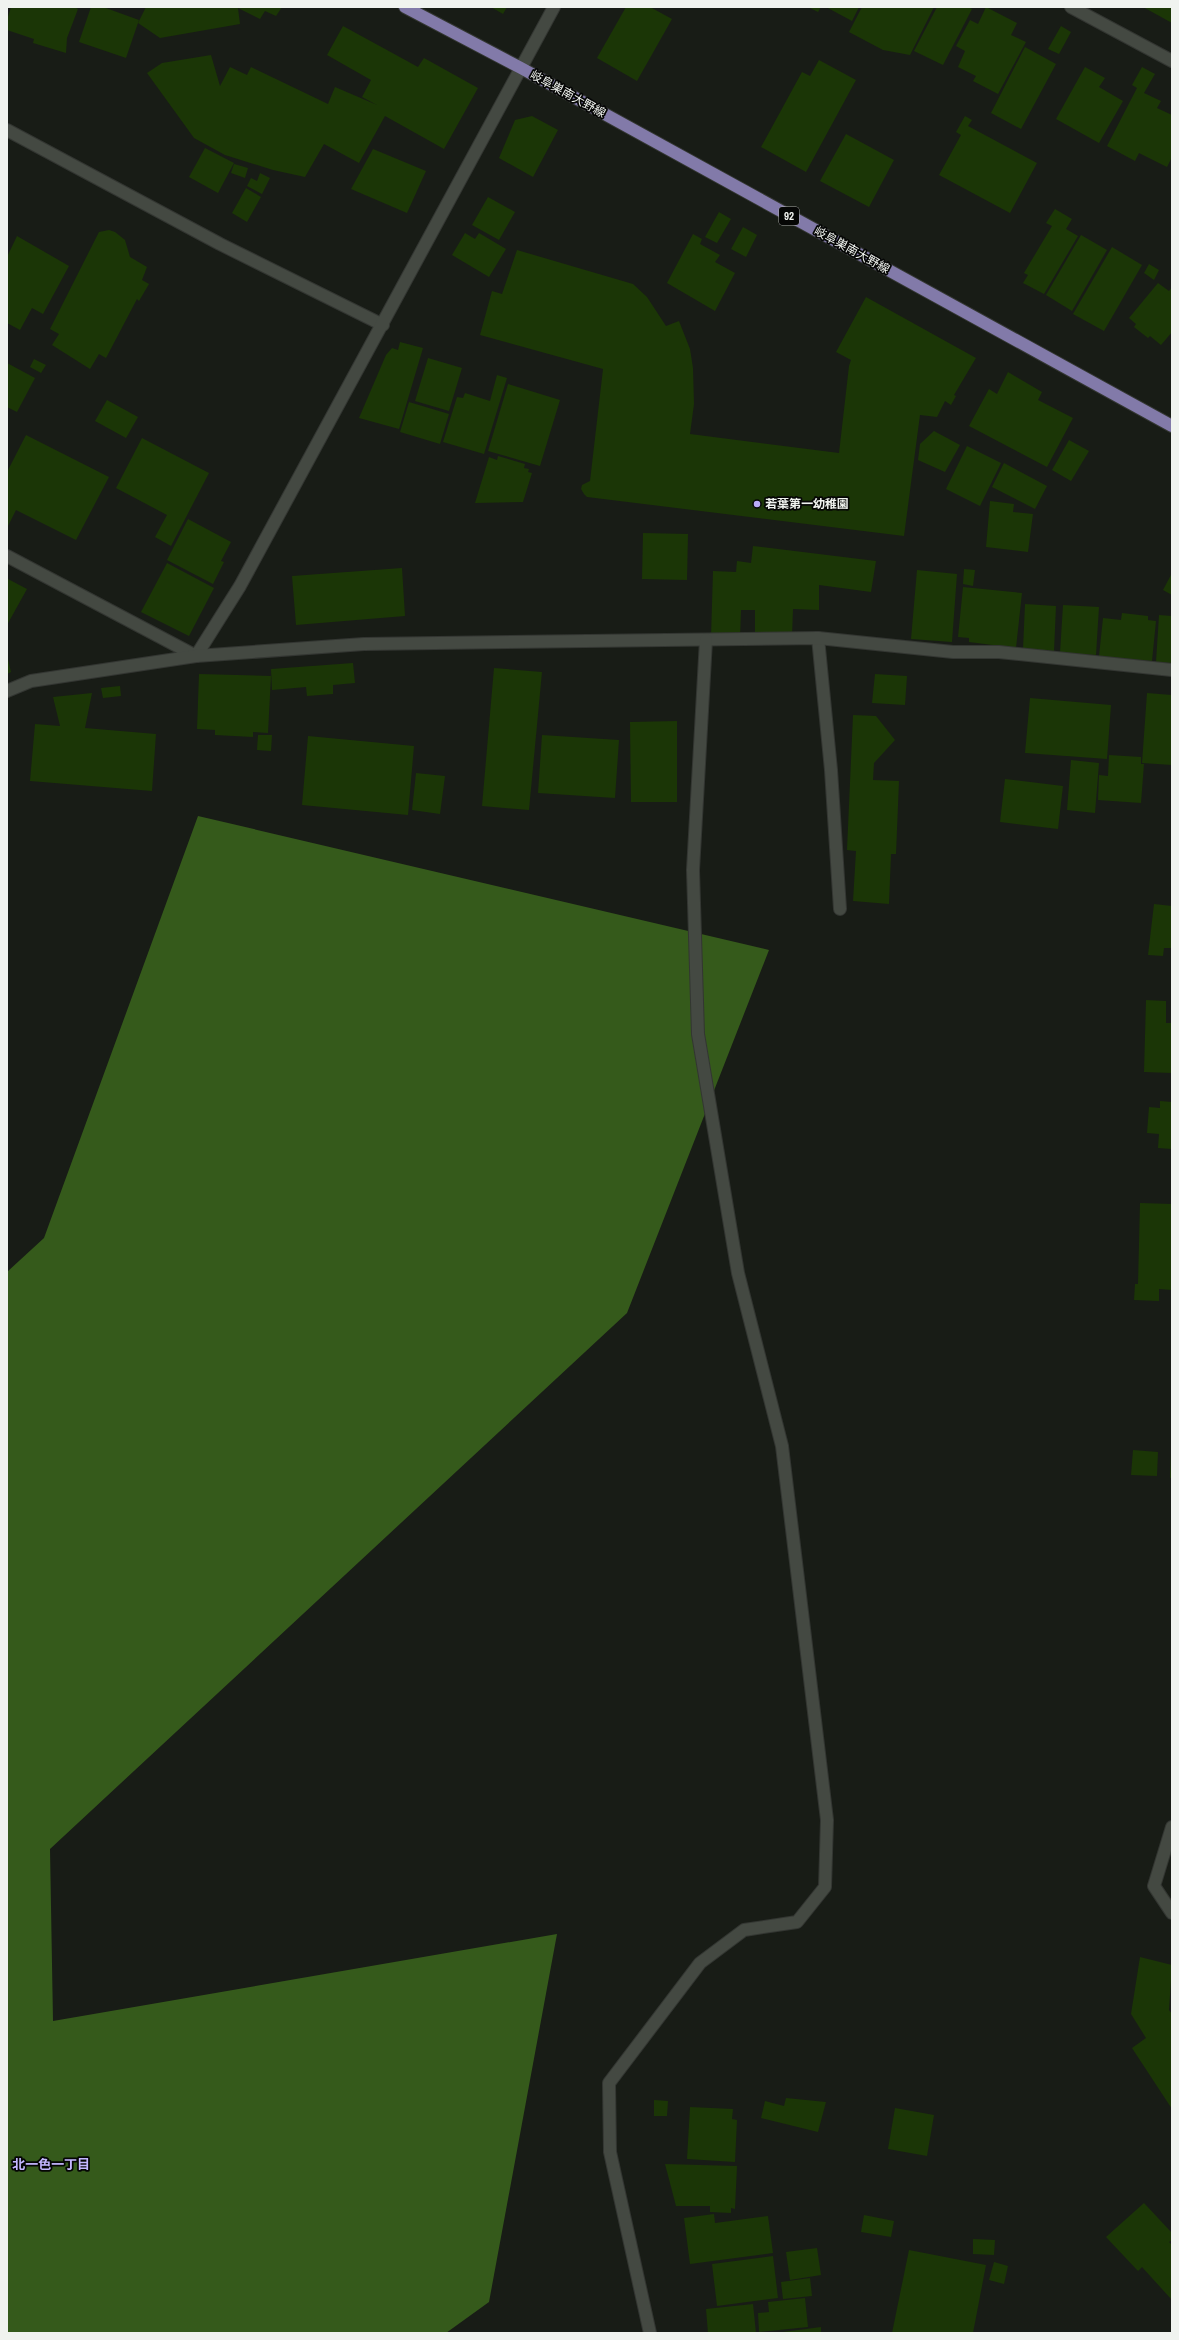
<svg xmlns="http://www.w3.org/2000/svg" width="1179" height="2340" font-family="'Archivo Narrow','Noto Sans JP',sans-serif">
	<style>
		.forest { fill: #355a1b }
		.building { fill: #1b3606 }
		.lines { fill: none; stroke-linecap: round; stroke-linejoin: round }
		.street-casing { stroke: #333632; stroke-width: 14 }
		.primary-casing { stroke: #333632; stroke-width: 14 }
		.street { stroke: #444942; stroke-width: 12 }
		.primary { stroke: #827aa9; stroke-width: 12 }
		.poi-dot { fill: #b9abf7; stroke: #050605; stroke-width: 1.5 }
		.labels { text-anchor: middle; stroke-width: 3.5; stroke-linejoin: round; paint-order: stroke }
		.shield { fill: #050605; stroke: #aaaca9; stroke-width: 1 }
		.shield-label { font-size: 11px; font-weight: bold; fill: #f0f3ef }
		.street-label { font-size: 12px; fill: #f0f3ef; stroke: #050605 }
		.poi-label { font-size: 12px; font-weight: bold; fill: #f0f3ef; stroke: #050605; text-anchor: start }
		.neighbourhood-label { font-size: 13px; font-weight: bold; fill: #c4b7ff; stroke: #050605 }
	</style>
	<rect width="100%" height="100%" fill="#181c16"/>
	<path class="forest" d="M198,816L769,950L627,1313L50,1849L53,2021L557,1934L489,2302L446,2333H7V1272L44,1238Z"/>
	<g class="building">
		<path d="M11,7H74L78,9L67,38L66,53L33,43L34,39L7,30V20Z"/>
		<path d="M91,7H103L139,20L126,58L79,42Z"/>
		<path d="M146,7H282L276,16L265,11L260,19L238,8L240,24L160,38L138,23Z"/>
		<path d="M491,7H507L503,14Z"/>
		<path d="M626,7H650L672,19L637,81L597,58Z"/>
		<path d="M808,7H821L818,12Z"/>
		<path d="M826,7H859L852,21Z"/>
		<path d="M862,7H934L910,55L883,50L849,32Z"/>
		<path d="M937,7H968L972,9L943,65L914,51Z"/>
		<path d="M986,7L1017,23L1011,35L1026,42L998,94L973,81L976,76L958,67L965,51L956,46L970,20L978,24Z"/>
		<path d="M1143,7H1172V23Z"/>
		<path d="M343,26L418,67L424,58L478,88L444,149L385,116L359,163L324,144L305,177L273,170L225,155L194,138L147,73L162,63L211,55L220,86L230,67L247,75L251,67L328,104L335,87L377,105L362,97L371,80L327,55Z"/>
		<path d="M1061,26L1071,32L1059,54L1048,49Z"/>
		<path d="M1025,47L1056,64L1021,129L991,113Z"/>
		<path d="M819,60L856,80L806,172L761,147L802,72L810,76Z"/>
		<path d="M1085,67L1105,78L1099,87L1123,101L1099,143L1056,119Z"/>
		<path d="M1142,67L1155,74L1144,93L1161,101L1157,108L1172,115V157L1167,167L1139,153L1135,161L1107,146L1137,88L1132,85Z"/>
		<path d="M532,116L558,130L533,177L499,158L515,120Z"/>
		<path d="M965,116L972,120L968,126L1037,163L1010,213L939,175L961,135L956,132Z"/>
		<path d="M846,134L894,160L869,207L820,181Z"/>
		<path d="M205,148L234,163L218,193L189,177Z"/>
		<path d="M373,149L426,171L407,213L351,189Z"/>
		<path d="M234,164L248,168L245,178L231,173Z"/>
		<path d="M260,173L270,178L262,194L247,186L251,178L257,181Z"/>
		<path d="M246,188L261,197L247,222L232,213Z"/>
		<path d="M488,197L515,212L499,240L472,225Z"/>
		<path d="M1055,209L1072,219L1066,229L1078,236L1044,294L1023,283L1028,275L1024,273L1052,226L1046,223Z"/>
		<path d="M719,212L731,219L717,243L705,237Z"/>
		<path d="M743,227L757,235L746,257L731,249Z"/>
		<path d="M109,230L115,232L125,240L130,257L147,267L142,280L149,284L139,301L137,299L106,358L99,354L90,369L52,345L59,334L50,329L99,232Z"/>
		<path d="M465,233L475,239L479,233L506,249L489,277L452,255Z"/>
		<path d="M693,234L702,239L700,244L720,255L715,262L735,273L715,311L667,283Z"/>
		<path d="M1081,235L1107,250L1072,311L1046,295Z"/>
		<path d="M17,236L69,266L43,314L32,308L20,330L7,323V257Z"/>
		<path d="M1112,247L1142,265L1104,331L1073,314Z"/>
		<path d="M517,250L633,284L647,297L666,326L679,321L690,349L693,368L694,404L690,434L839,453L849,366L851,360L836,352L866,297L976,358L954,395L956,396L951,405L945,401L937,417L920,415L904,536L587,497L584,494L581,489L582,485L590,481L603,369L480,335L492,291L502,294Z"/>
		<path d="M1149,264L1159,270L1154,280L1144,273Z"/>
		<path d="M1158,283L1169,291L1172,287V332L1161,345L1150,336L1148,338L1134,327L1136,324L1129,318Z"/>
		<path d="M400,342L423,348L399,429L359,418L386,355L392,348L398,350Z"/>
		<path d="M428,358L462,368L449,411L415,401Z"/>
		<path d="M34,359L46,365L41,373L30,367Z"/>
		<path d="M7,363L35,378L17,412L7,407Z"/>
		<path d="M1008,372L1042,392L1038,400L1073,418L1047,467L969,426L989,389L997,394Z"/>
		<path d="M497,375L507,378L484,454L443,442L457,397L463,398L465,393L490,401Z"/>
		<path d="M508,384L560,400L540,466L488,451Z"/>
		<path d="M107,400L138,417L126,438L95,421Z"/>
		<path d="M409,402L449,414L440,444L400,432Z"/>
		<path d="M934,431L960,445L945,472L918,460L920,444Z"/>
		<path d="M26,435L109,477L76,540L16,510L7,528V472Z"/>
		<path d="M142,438L209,473L171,546L155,537L167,515L116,488Z"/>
		<path d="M1069,440L1089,451L1071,481L1052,470Z"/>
		<path d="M967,446L1001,463L980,506L946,489Z"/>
		<path d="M498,456L525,464L524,468L529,469L528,472L532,473L523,502L475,503L489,457L497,460Z"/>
		<path d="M1004,463L1047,486L1035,509L992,487Z"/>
		<path d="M990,501L1014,504L1013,512L1033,514L1028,552L986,547Z"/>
		<path d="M188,519L231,542L221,561L224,562L213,584L167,560Z"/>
		<path d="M643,533L688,534L687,580L642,579Z"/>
		<path d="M753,546L876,561L871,592L819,585V610L793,609L792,636L755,634V610H741L740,638L711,637L713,571L736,572L737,561L751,563Z"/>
		<path d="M167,563L214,588L189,636L141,612Z"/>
		<path d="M402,568L405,616L296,625L292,576Z"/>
		<path d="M964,569L975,570L973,586L963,584Z"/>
		<path d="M917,570L957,574L952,642L911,639Z"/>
		<path d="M1172,573V595L1163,590Z"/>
		<path d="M8,579L27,589L7,625V581Z"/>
		<path d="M963,587L1022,593L1016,648L969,642V638L958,637Z"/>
		<path d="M1025,604L1056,606L1054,651L1023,649Z"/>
		<path d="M1063,605L1099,607L1096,655L1060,653Z"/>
		<path d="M1122,613L1148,616V620L1156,621L1152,661L1099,656L1103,618L1121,620Z"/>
		<path d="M1159,615L1172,616V663L1156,662Z"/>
		<path d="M7,655L11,672L7,674Z"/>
		<path d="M353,663L355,683L333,685V694L307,696L306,687L272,690L271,669Z"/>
		<path d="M494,668L542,672L529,810L482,806Z"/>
		<path d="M199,674L271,676L268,733L253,732V737L215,735V730L197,729Z"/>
		<path d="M875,674L907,676L905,705L872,703Z"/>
		<path d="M120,686L121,696L103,698L101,688Z"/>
		<path d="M92,693L85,728L156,734L152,791L30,781L35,724L60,726L53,697Z"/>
		<path d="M1147,693L1172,695V765L1142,763Z"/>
		<path d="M1030,698L1111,705L1107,759L1025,753Z"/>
		<path d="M853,715L876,716L895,740L874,763L873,780L899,781L896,854H891L889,904L853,901L856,851L847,850Z"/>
		<path d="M677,721V802H631L630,722Z"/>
		<path d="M258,735H272L271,751L257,750Z"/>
		<path d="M542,735L619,740L615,798L538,793Z"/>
		<path d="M308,736L414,746L408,815L302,805Z"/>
		<path d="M1109,755L1141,757V764H1144L1141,803L1098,800L1099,775L1108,776Z"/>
		<path d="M1071,760L1099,763L1095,813L1067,810Z"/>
		<path d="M416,773L445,776L440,814L412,810Z"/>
		<path d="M1005,779L1063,786L1058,829L1000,822Z"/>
		<path d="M1154,904L1172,906V948H1164L1163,956L1148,955Z"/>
		<path d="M1146,1000L1166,1001V1023H1172V1073L1144,1072Z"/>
		<path d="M1160,1101L1172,1102V1149L1158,1148L1159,1134L1147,1133L1149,1107L1160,1108Z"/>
		<path d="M1140,1203L1172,1204V1290L1159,1289V1301L1134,1300L1135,1284H1138Z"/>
		<path d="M1133,1450L1158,1452L1157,1476L1131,1475Z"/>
		<path d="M1171,1454H1172V1478H1170Z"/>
		<path d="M1140,1957L1172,1965L1169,2010L1172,2014V2109L1132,2048L1146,2038L1131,2014Z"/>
		<path d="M786,2098L826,2102L818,2132L761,2118L765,2101L784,2106Z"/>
		<path d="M654,2100L668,2101L667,2116H654Z"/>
		<path d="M690,2107L733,2109L732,2119L737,2120L735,2162L687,2159Z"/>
		<path d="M895,2108L934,2115L927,2156L888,2149Z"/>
		<path d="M665,2164L737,2166L735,2209L731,2208V2213L710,2212V2206H676Z"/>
		<path d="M1144,2203L1172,2233V2240L1169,2242L1172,2245V2300L1142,2267L1138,2271L1106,2237Z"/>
		<path d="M714,2214L715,2223L768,2216L773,2253L690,2264L684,2218Z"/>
		<path d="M864,2215L894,2221L891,2237L861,2232Z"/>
		<path d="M973,2239L995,2240L994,2255L973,2254Z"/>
		<path d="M817,2248L821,2275L790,2280L786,2252Z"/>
		<path d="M909,2250L986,2265L973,2333H892Z"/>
		<path d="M773,2256L778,2298L717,2306L712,2264Z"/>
		<path d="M994,2262L1008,2266L1004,2284L989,2280Z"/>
		<path d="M810,2278L812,2296L783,2299L781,2282Z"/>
		<path d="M805,2298L808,2327L759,2332L758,2313L769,2312L768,2302Z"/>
		<path d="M753,2304L756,2333H708L706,2309Z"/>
		<path d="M821,2327V2333H783V2332Z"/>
	</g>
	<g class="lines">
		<defs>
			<g id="street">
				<path d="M1071,7L1172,61"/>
				<path d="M7,130L220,244L383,325"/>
				<path d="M7,556L196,656"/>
				<path d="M818,638L831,770L840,909"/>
				<path d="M196,656L240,586L554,7"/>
				<path d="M7,691L31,681L196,656L364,644L818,638L953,652H999L1172,670"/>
				<path d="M1172,1827L1154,1886L1172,1913"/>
				<path d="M650,2333L610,2152L609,2083L700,1963L744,1930L797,1922L825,1887L827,1820L782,1446L738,1273L698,1034L693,870L706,640"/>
			</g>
			<path id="primary" d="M405,7L521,68L1172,426"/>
		</defs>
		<use href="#street" class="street-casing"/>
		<use href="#primary" class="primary-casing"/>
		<use href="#street" class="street"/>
		<use href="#primary" class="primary"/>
	</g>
	<circle class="poi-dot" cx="757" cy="504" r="4"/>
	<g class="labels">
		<rect class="shield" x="779" y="207" width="20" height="18" rx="3"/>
		<g class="shield-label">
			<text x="789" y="220">92</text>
		</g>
		<g class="street-label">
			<text transform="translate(568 94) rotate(29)" y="4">岐阜巣南大野線</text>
			<text transform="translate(852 250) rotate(29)" y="4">岐阜巣南大野線</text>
		</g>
		<g class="poi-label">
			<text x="765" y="508">若葉第一幼稚園</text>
		</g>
		<g class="neighbourhood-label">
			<text x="51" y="2169">北一色一丁目</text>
		</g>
	</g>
	<rect width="1179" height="2340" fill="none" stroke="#f0f3ef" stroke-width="16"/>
</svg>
